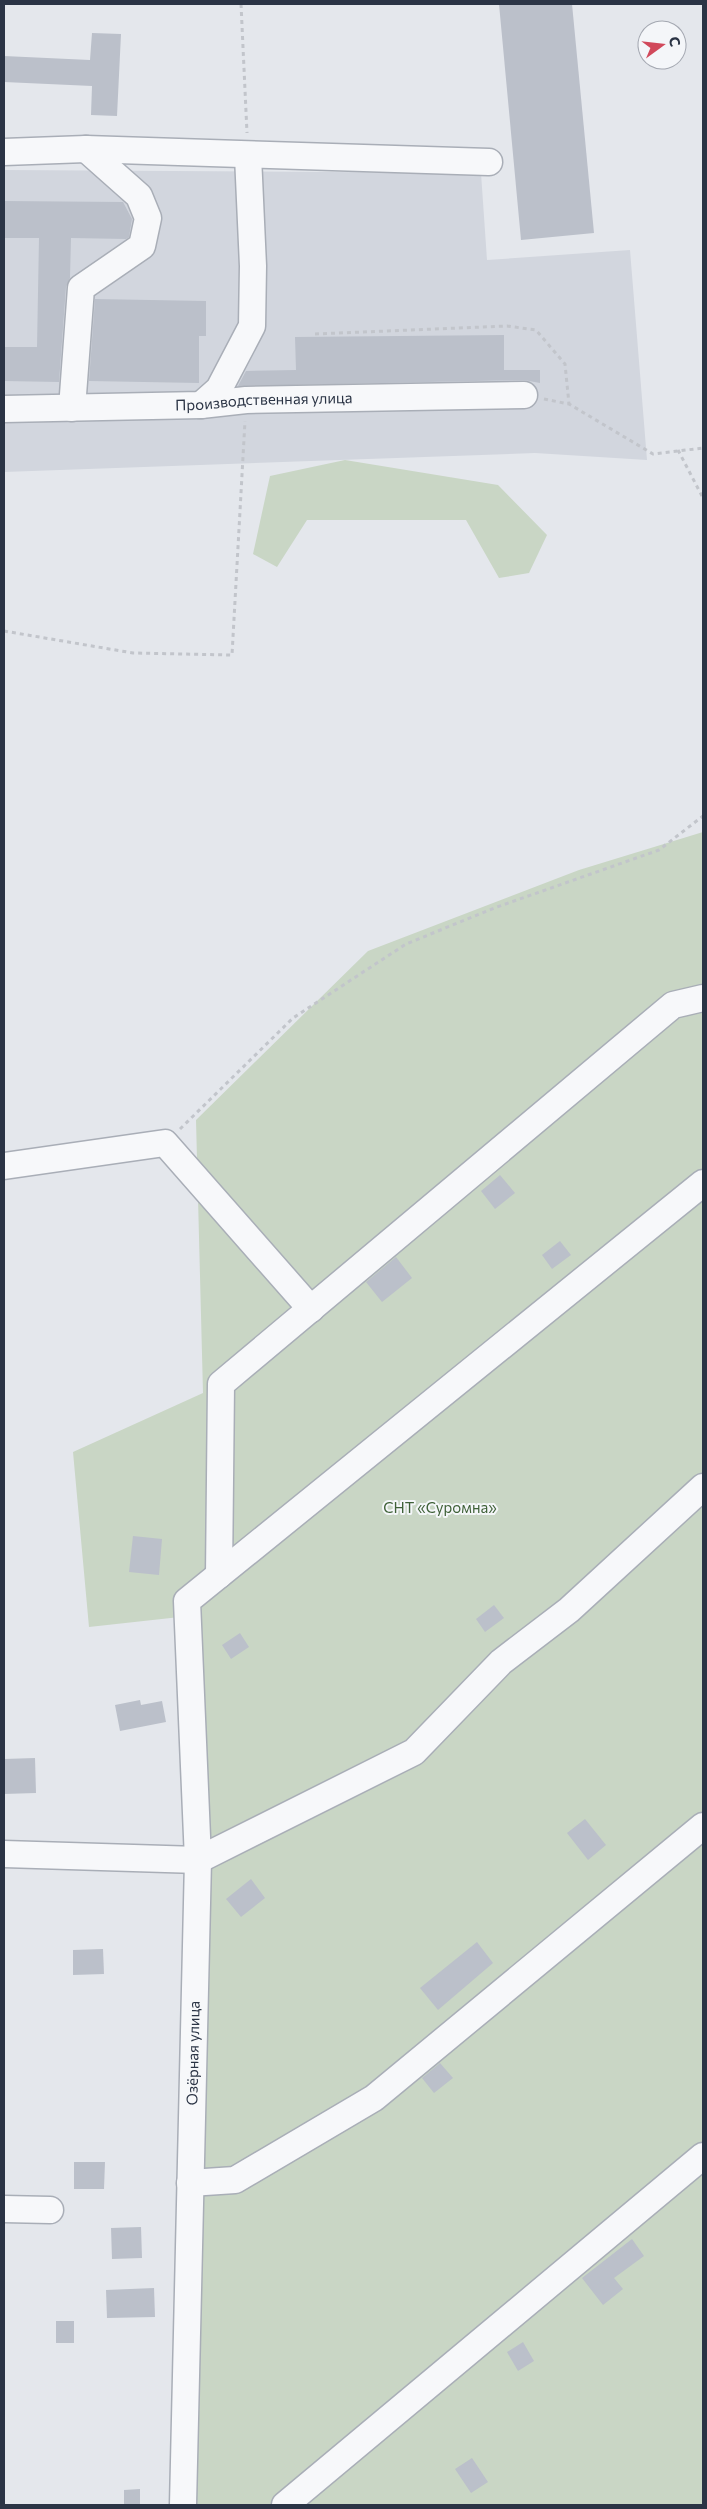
<svg xmlns="http://www.w3.org/2000/svg" width="707" height="2509" font-family="Commissioner,sans-serif">
	<style>
		.built { fill: #d2d6de }
		.green { fill: #c9d6c5 }
		.building { fill: #bbc0ca }
		.lines { fill: none; stroke-linecap: round; stroke-linejoin: round }
		.minor-casing { stroke: #a9aeb7; stroke-width: 29 }
		.path { stroke: #c2c5cb; stroke-width: 3; stroke-dasharray: 4 4; stroke-linecap: butt }
		.minor { stroke: #f7f8fa; stroke-width: 26 }
		.labels { text-anchor: middle; stroke-width: 4; stroke-linejoin: round; paint-order: stroke }
		.street-label { font-size: 15px; fill: #2b3445; stroke: #f4f6f9 }
		.park-label { font-size: 15px; fill: #3f6138; stroke: #f4f6f9 }
	</style>
	<rect width="100%" height="100%" fill="#e4e7ec"/>
	<path class="built" d="M4,170L481,173L487,260L630,250L647,460L535,453L4,472Z"/>
	<g class="green">
		<path d="M345,460L498,485L547,535L529,573L499,578L466,520H307L277,567L253,554L270,476Z"/>
		<path d="M703,832V2505H194L198,1615L89,1627L73,1452L203,1393L196,1120L368,951L579,870Z"/>
	</g>
	<g class="building">
		<path d="M499,4H572L594,233L521,240Z"/>
		<path d="M92,33L121,34L117,116L91,115L92,86L4,82V56L90,60Z"/>
		<path d="M4,201L123,202L132,219L129,237L126,239L71,238L70,278L66,287L59,382L4,381V347H37L39,238H4Z"/>
		<path d="M95,299L206,301V336H199V383L89,381Z"/>
		<path d="M504,335V370H540V383L524,380L238,386L246,371L296,370L295,337Z"/>
		<path d="M500,1175L515,1193L495,1209L481,1191Z"/>
		<path d="M560,1241L571,1255L552,1269L542,1255Z"/>
		<path d="M396,1257L412,1278L382,1302L366,1282Z"/>
		<path d="M133,1536L162,1539L159,1575L129,1572Z"/>
		<path d="M494,1605L504,1618L485,1632L476,1619Z"/>
		<path d="M240,1633L249,1647L231,1659L222,1645Z"/>
		<path d="M140,1700L141,1705L162,1701L166,1722L120,1731L115,1705Z"/>
		<path d="M35,1758L36,1793L4,1794V1759Z"/>
		<path d="M585,1819L606,1845L588,1860L567,1833Z"/>
		<path d="M251,1879L265,1898L241,1917L226,1899Z"/>
		<path d="M477,1942L493,1963L438,2010L420,1988Z"/>
		<path d="M103,1949L104,1974L73,1975V1950Z"/>
		<path d="M440,2063L453,2078L434,2093L422,2078Z"/>
		<path d="M74,2162H105L104,2189H74Z"/>
		<path d="M141,2227L142,2258L112,2259L111,2228Z"/>
		<path d="M632,2239L644,2256L614,2278L623,2289L603,2305L582,2278Z"/>
		<path d="M154,2288L155,2317L107,2318L106,2290Z"/>
		<rect x="56" y="2321" width="18" height="22"/>
		<path d="M523,2342L534,2361L518,2371L507,2352Z"/>
		<path d="M472,2458L488,2482L471,2493L455,2469Z"/>
		<path d="M140,2489V2505H124V2490Z"/>
	</g>
	<g class="lines">
		<defs>
			<g id="minor">
				<path d="M4,152L86,149L489,162"/>
				<path d="M201,405L219,389L252,326L253,266L248,156"/>
				<path d="M72,408L81,288L142,246L148,218L139,196L86,149"/>
				<path id="s1" d="M4,409L201,405L246,400L524,395"/>
				<path d="M4,1166L165,1143L311,1309"/>
				<path d="M219,1575L221,1384L673,1005L703,998"/>
				<path d="M4,1854L198,1860L414,1752L501,1662L569,1610L703,1487"/>
				<path d="M190,2183L235,2180L374,2098L703,1826"/>
				<path d="M4,2209L50,2210"/>
				<path id="s2" d="M183,2505L198,1860L187,1601L703,1183"/>
				<path d="M285,2505L703,2156"/>
			</g>
		</defs>
		<use href="#minor" class="minor-casing"/>
		<g class="path">
			<path d="M241,4L247,133"/>
			<path d="M315,334L507,326L536,330L565,364L569,404"/>
			<path d="M544,399L569,404L653,454L703,448"/>
			<path d="M678,450L703,498"/>
			<path d="M4,631L133,653L232,655L245,421"/>
			<path d="M180,1129L293,1018L406,944L497,907L659,850L703,816"/>
		</g>
		<use href="#minor" class="minor"/>
	</g>
	<g class="labels">
		<g class="street-label">
			<text dy="5" stroke="none"><textPath href="#s1" startOffset="260">Производственная улица</textPath></text>
			<text dy="5" stroke="none"><textPath href="#s2" startOffset="452">Озёрная улица</textPath></text>
		</g>
		<g class="park-label">
			<text x="440" y="1513">СНТ «Суромна»</text>
		</g>
	</g>
	<rect width="707" height="2509" fill="none" stroke="#2b3445" stroke-width="10"/>
	<g transform="translate(662 45) rotate(75)"><circle r="24" fill="#f4f6f9" stroke="#a4a8b1"/>
	<path d="M0-4L9 19L0 12L-9 19Z" fill="#d1495b"/>
	<text y="-8" font-size="14" font-weight="bold" text-anchor="middle" fill="#2b3445">С</text>
	</g>
</svg>
